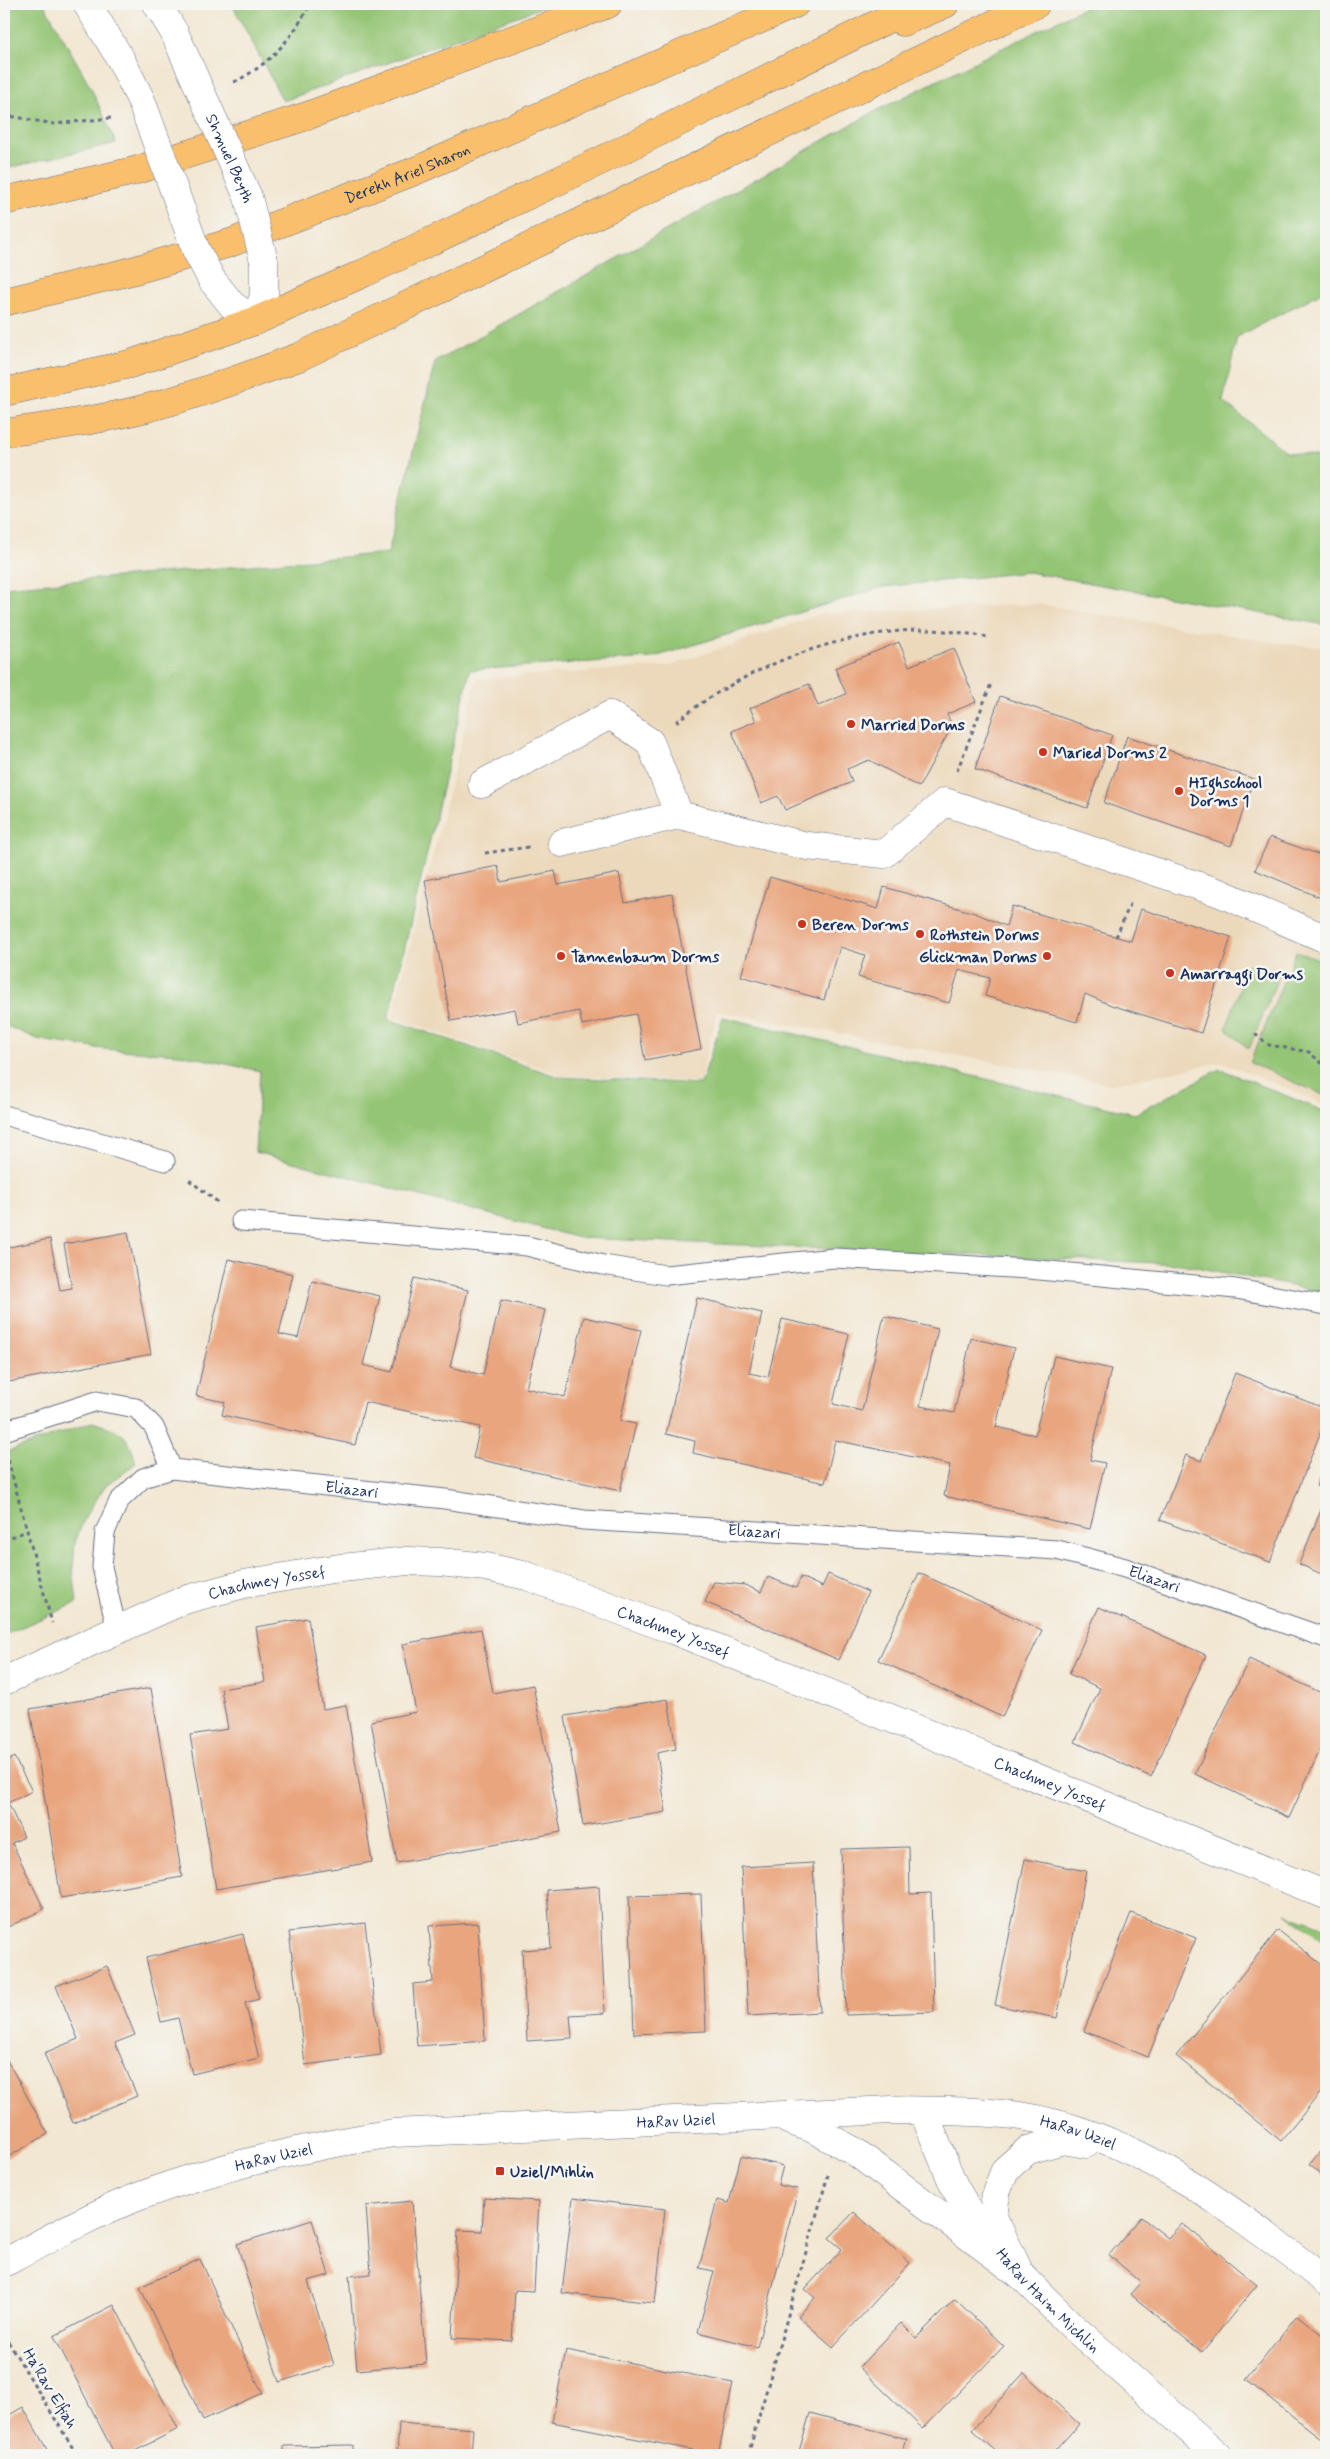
<svg xmlns="http://www.w3.org/2000/svg" width="1330" height="2459" font-family="Mynerve,sans-serif">
	<style>
		.built { fill: #ecd8ba }
		.green { fill: #94c575; stroke: #587a6a }
		.building { fill: #e9a57e }
		.lines { fill: none; stroke-linecap: round; stroke-linejoin: round }
		.service-casing { stroke: #666f87; stroke-width: 21 }
		.pedestrian-casing { stroke: #666f87; stroke-width: 29 }
		.minor-casing { stroke: #666f87; stroke-width: 29 }
		.tertiary-casing { stroke: #666f87; stroke-width: 29 }
		.trunk-casing { stroke: #666f87; stroke-width: 29 }
		.path { stroke: #666f87; stroke-width: 3; stroke-dasharray: 4 4; stroke-linecap: butt }
		.service { stroke: #fff; stroke-width: 19 }
		.pedestrian { stroke: #fff; stroke-width: 28 }
		.minor { stroke: #fff; stroke-width: 28 }
		.tertiary { stroke: #fff; stroke-width: 28 }
		.trunk { stroke: #f9bf6d; stroke-width: 28 }
		.tertiary-bridge-casing { stroke: #666f87; stroke-width: 29; stroke-linecap: butt }
		.tertiary-bridge { stroke: #fff; stroke-width: 28 }
		.poi-dot { fill: #c8321e; stroke: #f6f6f2; stroke-width: 2 }
		.labels { text-anchor: middle; stroke-width: 5; stroke-linejoin: round; paint-order: stroke }
		.street-label { font-size: 16px; fill: #1b2f5e; stroke: #f6f6f2 }
		.poi-label { font-size: 16px; font-weight: bold; fill: #1b2f5e; stroke: #f6f6f2; text-anchor: start }
	</style>
	<rect width="100%" height="100%" fill="#f6f6f2"/>
	<filter id="ink" filterUnits="userSpaceOnUse"><feTurbulence type="fractalNoise" baseFrequency=".02" numOctaves="2"/><feDisplacementMap in="SourceGraphic" scale="10" xChannelSelector="R" yChannelSelector="G"/><feConvolveMatrix kernelMatrix="1 2 1 2 8 2 1 2 1" color-interpolation-filters="sRGB"/></filter>
	<filter id="wash" filterUnits="userSpaceOnUse"><feTurbulence type="fractalNoise" baseFrequency=".0096" numOctaves="4" result="noise"/><feDisplacementMap in="SourceGraphic" scale="20" xChannelSelector="R" yChannelSelector="G"/><feGaussianBlur stdDeviation="1.12" result="paint"/><feColorMatrix in="noise" values="0 0 0 0 0 0 0 0 0 0 0 0 0 0 0 0 0 1.4 0 .05"/><feComposite in="paint" operator="in"/></filter>
	<g filter="url(#wash)">
		<rect width="100%" height="100%" fill="#f2e7d2"/>
		<path class="built" d="M1038,604L1279,643L1326,648V1105L1222,1062L1111,1084L718,1011L699,1082L562,1075L392,1017L477,679L670,666L820,614Z"/>
		<g class="green">
			<path d="M4,4H44L89,84L116,143L4,169Z"/>
			<path d="M232,4H551L283,101Z"/>
			<path d="M1091,4H1326V290L1237,337L1223,401L1286,452L1326,459V625L1028,572L883,587L651,658L470,670L388,1019L559,1077L701,1084L723,1017L1135,1114L1220,1069L1326,1112V1293L1181,1264L579,1238L255,1152L260,1071L179,1054L103,1049L40,1040L4,1025V587L388,553L435,362L868,115Z"/>
			<path d="M1296,951L1326,962V1096L1250,1063Z"/>
			<path d="M1248,964L1280,973L1249,1049L1226,1029Z"/>
			<path d="M92,1422C121,1431 128,1432 136,1463L106,1485L86,1515L75,1542L73,1568L77,1603L4,1635V1453Z"/>
			<path d="M1286,1913L1326,1929V1943Z"/>
		</g>
		<g id="blocks">
			<g class="building">
				<path d="M899,642L909,666L954,648L976,702L947,714L952,726L919,787L869,760L847,769L852,782L785,810L778,796L761,803L732,731L756,721L750,708L809,684L818,706L846,694L835,668Z"/>
				<path d="M1000,696L1112,735L1087,808L975,769Z"/>
				<path d="M1127,736L1254,779L1231,846L1104,803Z"/>
				<path d="M1270,837L1326,857V900L1255,870Z"/>
				<path d="M498,866L501,882L555,871L558,885L619,873L625,903L672,894L701,1049L645,1060L636,1014L582,1025L579,1011L518,1023L515,1009L451,1021L425,880Z"/>
				<path d="M770,877L878,909L884,887L975,913L1006,926L1012,906L1131,941L1141,909L1231,937L1201,1033L1111,1005L1085,994L1077,1022L985,996L990,978L959,970L949,1003L858,977L865,955L840,947L824,1000L741,976Z"/>
				<path d="M128,1232L151,1354L4,1383V1248L50,1239L60,1290L72,1288L64,1244Z"/>
				<path d="M228,1259L293,1274L279,1334L298,1338L312,1281L380,1296L363,1365L392,1372L414,1278L468,1290L450,1367L483,1375L501,1300L545,1310L526,1388L565,1397L584,1317L641,1330L620,1421L636,1424L620,1491L473,1458L480,1427L365,1402L355,1445L222,1415L225,1402L196,1396Z"/>
				<path d="M697,1298L762,1313L749,1373L768,1377L782,1319L849,1334L833,1404L862,1411L884,1316L938,1329L920,1406L954,1413L971,1338L1014,1348L996,1427L1035,1435L1054,1356L1111,1369L1090,1460L1105,1463L1090,1529L944,1496L950,1465L835,1440L825,1483L693,1453L695,1441L666,1434Z"/>
				<path d="M1235,1373L1326,1409V1418L1270,1562L1160,1520L1186,1455L1201,1461Z"/>
				<path d="M1326,1463V1490L1316,1486Z"/>
				<path d="M1326,1498V1576L1299,1564Z"/>
				<path d="M919,1573L1042,1630L1002,1717L878,1660Z"/>
				<path d="M828,1574L868,1592L839,1660L705,1602L714,1582L745,1585L761,1592L768,1577L796,1588L801,1577L822,1587Z"/>
				<path d="M1099,1607L1206,1655L1151,1777L1075,1742L1100,1688L1069,1674Z"/>
				<path d="M308,1618L323,1709L346,1705L372,1862L216,1889L190,1735L228,1729L221,1689L265,1682L256,1627Z"/>
				<path d="M481,1629L493,1693L533,1685L561,1832L397,1863L371,1721L416,1712L403,1644Z"/>
				<path d="M1249,1659L1326,1695V1737L1289,1818L1195,1774Z"/>
				<path d="M151,1688L182,1877L61,1898L30,1709Z"/>
				<path d="M668,1699L676,1749L657,1753L666,1812L583,1826L565,1716Z"/>
				<path d="M14,1757L32,1791L8,1803L24,1837L12,1843L44,1909L4,1929V1763Z"/>
				<path d="M909,1847L910,1894L931,1893L934,2012L846,2015L841,1849Z"/>
				<path d="M1025,1859L1086,1871L1057,2018L995,2005Z"/>
				<path d="M813,1863L820,2012L748,2016L741,1867Z"/>
				<path d="M599,1886L605,2013L570,2015L572,2038L527,2041L522,1950L551,1948L547,1890Z"/>
				<path d="M701,1894L706,2031L634,2034L629,1896Z"/>
				<path d="M1131,1913L1196,1938L1148,2057L1084,2031Z"/>
				<path d="M365,1923L381,2055L305,2065L289,1932Z"/>
				<path d="M478,1923L485,2041L417,2046L413,1984L433,1982L429,1926Z"/>
				<path d="M1278,1930L1326,1968V2086L1281,2141L1176,2056Z"/>
				<path d="M243,1934L259,1999L245,2003L259,2058L192,2074L178,2018L161,2022L146,1958Z"/>
				<path d="M107,1966L135,2035L115,2043L137,2096L73,2123L44,2053L78,2039L56,1986Z"/>
				<path d="M4,2055L48,2134L4,2159Z"/>
				<path d="M1326,2144V2178L1310,2164Z"/>
				<path d="M741,2156L783,2166L778,2185L798,2189L757,2347L698,2332L714,2271L699,2268L717,2200L729,2203Z"/>
				<path d="M484,2198L539,2201L534,2291L515,2290L512,2341L452,2338L458,2230L482,2231Z"/>
				<path d="M573,2198L665,2209L655,2303L562,2293Z"/>
				<path d="M412,2201L426,2364L357,2370L349,2276L371,2274L366,2206Z"/>
				<path d="M854,2212L910,2263L833,2347L798,2316L815,2298L805,2289L842,2249L829,2238Z"/>
				<path d="M1141,2217L1168,2238L1182,2223L1257,2285L1202,2352L1130,2294L1141,2282L1109,2255Z"/>
				<path d="M312,2220L329,2275L308,2281L334,2365L279,2382L237,2244Z"/>
				<path d="M200,2259L262,2393L203,2420L140,2287Z"/>
				<path d="M955,2299L1004,2346L923,2429L859,2367L901,2323L916,2338Z"/>
				<path d="M114,2305L178,2429L127,2455H115L54,2336Z"/>
				<path d="M1297,2315L1326,2338V2442L1246,2380Z"/>
				<path d="M566,2350L733,2383L718,2455L552,2422Z"/>
				<path d="M1024,2373L1079,2424L1051,2455H1000L972,2430Z"/>
				<path d="M23,2407L50,2455H4V2418Z"/>
				<path d="M810,2413L907,2439L902,2455H798Z"/>
				<path d="M399,2423L473,2429L471,2455H397Z"/>
				<path d="M353,2445V2455H284V2446Z"/>
			</g>
		</g>
	</g>
	<g filter="url(#ink)">
		<use href="#blocks" fill-opacity="0" stroke="#666f87" stroke-width="1"/>
		<g class="lines">
			<defs>
				<g id="service">
					<path d="M4,1115L165,1161"/>
					<path d="M241,1221L527,1246L603,1265L666,1275L834,1258L1029,1269L1236,1289L1326,1305"/>
					<path id="s1" d="M4,1431L97,1401L136,1408L154,1427L172,1469L445,1499L584,1520L1057,1550L1125,1568L1326,1638"/>
					<path d="M117,1630L102,1567L105,1532L119,1501L143,1478L172,1469"/>
				</g>
				<g id="pedestrian">
					<path d="M482,784L610,715L650,742L679,815L807,846L884,854L945,802L1220,893L1326,939"/>
					<path d="M562,843L679,815"/>
				</g>
				<g id="minor">
					<path id="s2" d="M4,1681L184,1600L244,1584L332,1569L407,1561L440,1562L486,1567L527,1576L673,1630L1326,1895"/>
					<path id="s3" d="M923,2111L954,2186L972,2217L1021,2275L1072,2326L1218,2455"/>
				</g>
				<g id="tertiary">
					<path d="M87,4L120,58"/>
					<path d="M157,4L174,32"/>
					<path d="M212,280L232,305L255,321L264,296V261"/>
					<path d="M788,2120L811,2128L854,2151L1021,2275"/>
					<path id="s4" d="M4,2263C48,2239 93,2214 140,2196C222,2165 307,2147 394,2133L892,2110C934,2111 978,2110 1020,2116C1137,2134 1234,2211 1326,2281"/>
					<path d="M1019,2271L993,2217L996,2193L1005,2170L1028,2150L1063,2140L1086,2144"/>
				</g>
				<g id="trunk">
					<path d="M903,22L945,4"/>
					<path d="M4,201L134,171L304,117L608,4"/>
					<path id="s5" d="M4,302L128,272L230,243L415,171L795,4"/>
					<path d="M4,392L130,364L255,321L364,273L600,161L918,4"/>
					<path d="M4,433C55,426 108,419 158,405C206,392 252,374 299,357L1036,4"/>
				</g>
			</defs>
			<use href="#service" class="service-casing"/>
			<use href="#pedestrian" class="pedestrian-casing"/>
			<use href="#minor" class="minor-casing"/>
			<use href="#tertiary" class="tertiary-casing"/>
			<use href="#trunk" class="trunk-casing"/>
			<g class="path">
				<path d="M234,82C268,66 293,38 310,4"/>
				<path d="M4,115L54,124L111,118"/>
				<path d="M676,722C742,669 831,634 915,630C939,629 964,633 988,637"/>
				<path d="M957,771L991,684"/>
				<path d="M485,853L529,847"/>
				<path d="M1116,937L1131,902"/>
				<path d="M1255,1034L1269,1045L1309,1052L1326,1067"/>
				<path d="M189,1180L219,1203"/>
				<path d="M8,1460L52,1623"/>
				<path d="M4,1540L27,1531"/>
				<path d="M4,2335L77,2455"/>
				<path d="M748,2455L828,2175"/>
			</g>
			<use href="#service" class="service"/>
			<use href="#pedestrian" class="pedestrian"/>
			<use href="#minor" class="minor"/>
			<use href="#tertiary" class="tertiary"/>
			<use href="#trunk" class="trunk"/>
			<defs>
				<g id="tertiary-bridge">
					<path id="s6" d="M174,32L248,197L264,261"/>
					<path d="M120,58L141,100L196,250L212,280"/>
				</g>
			</defs>
			<use href="#tertiary-bridge" class="tertiary-bridge-casing"/>
			<use href="#tertiary-bridge" class="tertiary-bridge"/>
		</g>
	</g>
	<g class="poi-dot">
		<circle cx="851" cy="724" r="5"/>
		<circle cx="1043" cy="752" r="5"/>
		<circle cx="1179" cy="791" r="5"/>
		<circle cx="802" cy="924" r="5"/>
		<circle cx="920" cy="934" r="5"/>
		<circle cx="561" cy="956" r="5"/>
		<circle cx="1047" cy="956" r="5"/>
		<circle cx="1170" cy="973" r="5"/>
		<rect x="495" y="2166" width="10" height="10" rx="2.5"/>
	</g>
	<g class="labels">
		<g class="street-label">
			<text dy="6" stroke="none"><textPath href="#s6" startOffset="138">Shmuel Beyth</textPath></text>
			<text dy="6" stroke="none"><textPath href="#s5" startOffset="424">Derekh Ariel Sharon</textPath></text>
			<text dy="6" stroke="none"><textPath href="#s1" startOffset="390">Eliazari</textPath></text>
			<text dy="6" stroke="none"><textPath href="#s1" startOffset="795">Eliazari</textPath></text>
			<text dy="6" stroke="none"><textPath href="#s1" startOffset="1200">Eliazari</textPath></text>
			<text dy="6" stroke="none"><textPath href="#s2" startOffset="282">Chachmey Yossef</textPath></text>
			<text dy="6" stroke="none"><textPath href="#s2" startOffset="702">Chachmey Yossef</textPath></text>
			<text dy="6" stroke="none"><textPath href="#s2" startOffset="1108">Chachmey Yossef</textPath></text>
			<text dy="6" stroke="none"><textPath href="#s4" startOffset="696">HaRav Uziel</textPath></text>
			<text dy="6" stroke="none"><textPath href="#s4" startOffset="1101">HaRav Uziel</textPath></text>
			<text dy="6" stroke="none"><textPath href="#s4" startOffset="291">HaRav Uziel</textPath></text>
			<text dy="6" stroke="none"><textPath href="#s3" startOffset="230">HaRav Haim Michlin</textPath></text>
			<text transform="translate(51 2388) rotate(59)" y="6">Ha'Rav Elfiah</text>
		</g>
		<g class="poi-label">
			<text x="861" y="730">Married Dorms</text>
			<text x="1053" y="758">Maried Dorms 2</text>
			<text x="1189" y="788">HIghschool<tspan x="1189" dy="18">Dorms 1</tspan></text>
			<text x="812" y="930">Beren Dorms</text>
			<text x="930" y="940">Rothstein Dorms</text>
			<text x="571" y="962">Tannenbaum Dorms</text>
			<text x="1037" y="962" text-anchor="end">Glickman Dorms</text>
			<text x="1180" y="979">Amarraggi Dorms</text>
			<text x="510" y="2177">Uziel/Mihlin</text>
		</g>
	</g>
	<rect width="1330" height="2459" fill="none" stroke="#f6f6f2" stroke-width="20"/>
</svg>
